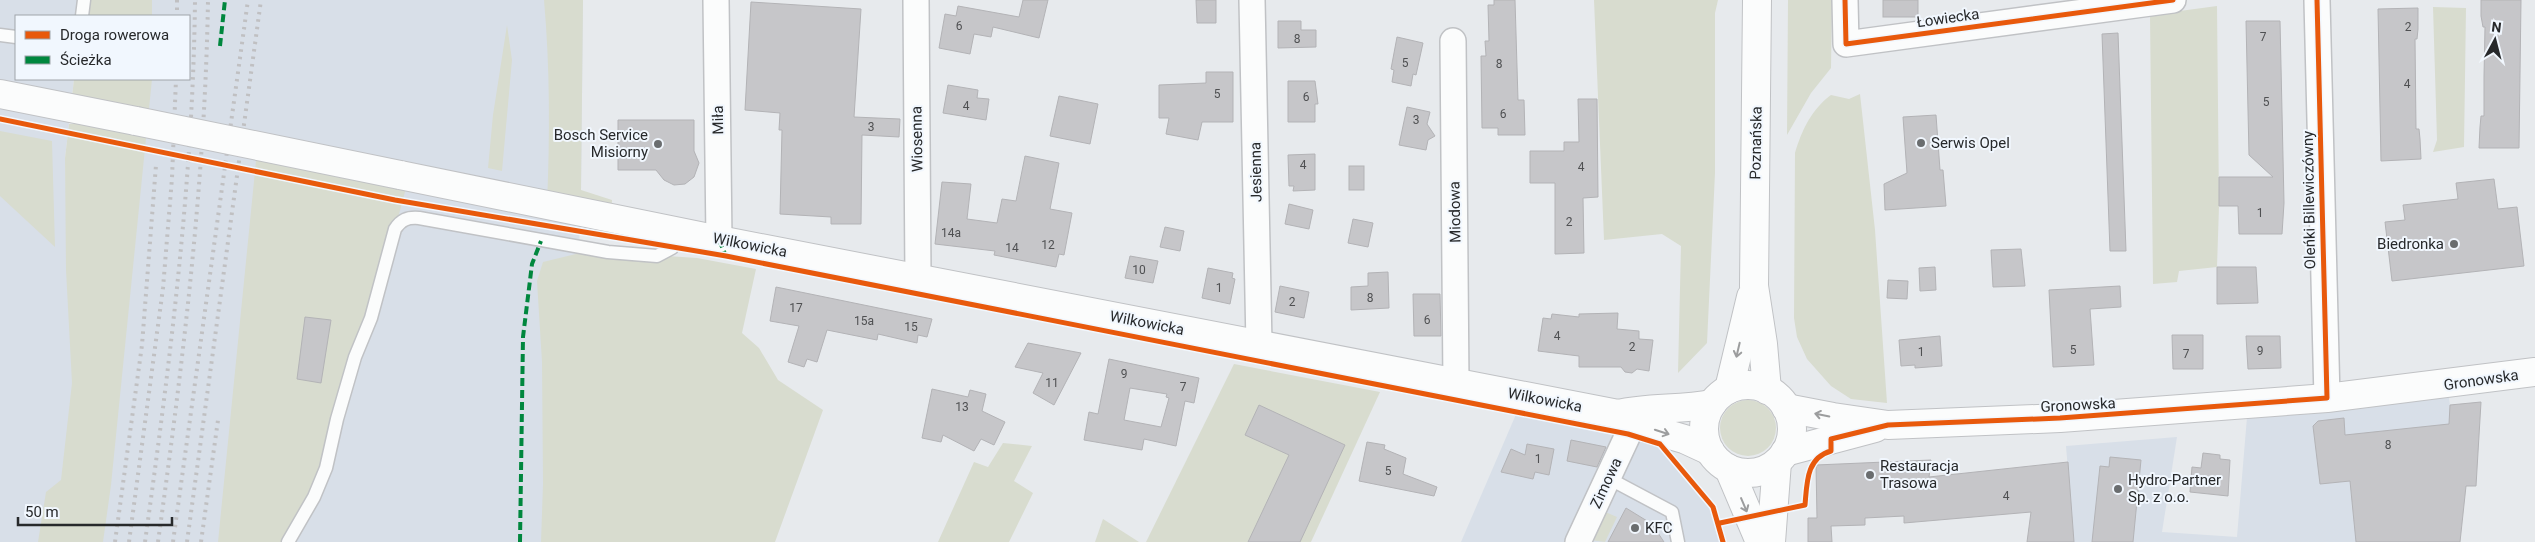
<svg xmlns="http://www.w3.org/2000/svg" width="2535" height="542" font-family="Roboto,sans-serif">
	<style>
		.built { fill: #d8dfe8 }
		.green { fill: #d8dccf }
		.building { fill: #c6c6c9; stroke: #b3b3b6; fill-rule: evenodd }
		.lines { fill: none; stroke-linecap: round; stroke-linejoin: round }
		.lane-casing { stroke: #c0c2c5; stroke-width: 15 }
		.street-casing { stroke: #c0c2c5; stroke-width: 28 }
		.secondary-casing { stroke: #c0c2c5; stroke-width: 30 }
		.lane { stroke: #fbfcfc; stroke-width: 12 }
		.street { stroke: #fbfcfc; stroke-width: 25 }
		.secondary { stroke: #fbfcfc; stroke-width: 28 }
		.rail { stroke: #c0c0c2; stroke-width: 4; stroke-dasharray: 2.5 5; stroke-linecap: butt }
		.secondary-bridge-casing { stroke: #c0c2c5; stroke-width: 30; stroke-linecap: butt }
		.secondary-bridge { stroke: #fbfcfc; stroke-width: 28 }
		.quiet { stroke: #00873e; stroke-width: 4; stroke-dasharray: 8 4; stroke-linecap: butt }
		.cycleway-casing { stroke: #f1f7fe; stroke-width: 8 }
		.cycleway { stroke: #e8590c; stroke-width: 5 }
		.oneway { stroke: #9c9d9e }
		.poi-dot { fill: #6a6d6f; stroke: #f1f7fe; stroke-width: 2 }
		.labels { text-anchor: middle; stroke-width: 4; stroke-linejoin: round; paint-order: stroke }
		.number-label { font-size: 12px; fill: #4f5052 }
		.street-label { font-size: 15px; fill: #27292b; stroke: #f1f7fe }
		.poi-label { font-size: 15px; fill: #27292b; stroke: #f1f7fe; text-anchor: start }
	</style>
	<rect width="100%" height="100%" fill="#e7eaed"/>
	<g class="built">
		<path d="M0,0H84L82,16H16V79H74L65,158L71,338L94,79H189V16H101L103,0H583L581,190L569,542H0Z"/>
		<path d="M2447,385L2450,405L2443,517L2439,542H2027L2071,507L2066,446L2177,437L2162,532L2237,537L2248,405Z"/>
		<path d="M1517,412L1628,434L1660,444L1713,507L1723,542H1461Z"/>
	</g>
	<g class="green">
		<path d="M84,0H152V16H82Z"/>
		<path d="M544,0H583L581,190L612,200L611,219L547,205C550,136 550,68 544,0Z"/>
		<path d="M1594,0H1718L1715,13V173L1707,343L1678,373L1681,246L1662,234L1604,240Z"/>
		<path d="M1788,0H1832L1831,68L1811,93L1787,135Z"/>
		<path d="M2217,6L2219,206L2217,267L2179,271L2177,282L2153,284L2150,15Z"/>
		<path d="M2433,7L2466,8L2464,147L2433,152L2437,140Z"/>
		<path d="M507,25L512,60L502,171L488,168L493,115Z"/>
		<path d="M74,79H152L111,485L103,542H38L46,492L61,480L72,383L66,270L65,158L69,124L144,123L72,97Z"/>
		<path d="M1860,94L1875,230L1887,403L1851,399L1831,386L1807,359L1797,337L1794,318L1795,153C1802,130 1811,110 1831,95L1849,99Z"/>
		<path d="M0,131L52,141L55,247L0,196Z"/>
		<path d="M258,141L409,177L371,318L326,468L288,542H218Z"/>
		<path d="M608,252L697,258L756,269L742,333L759,348L778,380L823,410L775,542H541L543,484L542,362L537,281L543,262L580,253Z"/>
		<path d="M1234,364L1380,392L1311,542H1146Z"/>
		<circle cx="1748" cy="428" r="28"/>
		<path d="M1003,443L1032,446L1014,481L1033,493L1009,542H938L974,462L988,467Z"/>
		<path d="M1603,511L1617,517L1605,542L1590,540Z"/>
		<path d="M1103,519L1139,542H1095Z"/>
	</g>
	<g class="building">
		<path d="M1023,0H1048L1039,38L993,27L991,37L974,34L970,54L939,48L945,14L956,16L958,6L1019,17Z"/>
		<path d="M1196,0H1216V23H1197Z"/>
		<path d="M1494,0H1515L1518,100H1524L1525,135H1498V128H1482L1481,56H1486L1485,41H1489L1488,5H1494Z"/>
		<rect x="1883" y="0" width="35" height="17"/>
		<path d="M2481,0H2521L2519,148H2479L2480,127L2481,116H2484V77L2485,27H2483L2481,16Z"/>
		<path d="M751,2L861,9L854,117L900,119L899,137L862,135L861,224H831V217L780,214L782,130H779L780,113L745,110Z"/>
		<path d="M2418,8V29L2417,39H2415L2416,129H2419L2420,139L2421,159L2381,161L2378,9Z"/>
		<path d="M1278,21H1301V30H1316V47L1278,48Z"/>
		<path d="M2246,21H2280L2284,203L2282,234H2239L2238,206H2219V177H2273L2249,155Z"/>
		<path d="M2118,33L2126,251H2110L2102,34Z"/>
		<path d="M1397,37L1423,43L1416,75L1413,74L1411,86L1392,82L1394,70L1391,69Z"/>
		<path d="M1206,72H1233V122H1202L1198,140L1166,134L1169,118H1159V85L1206,83Z"/>
		<path d="M1288,81H1315L1318,104H1315V122H1288Z"/>
		<path d="M948,85L978,90L977,98L989,99L986,120L943,113Z"/>
		<path d="M1059,96L1098,104L1090,144L1050,136Z"/>
		<path d="M1578,99H1597L1598,197L1583,198L1584,253L1555,254V183H1530V151H1564V142H1579Z"/>
		<path d="M1407,107L1430,112L1427,124L1435,136L1428,140L1426,150L1399,145Z"/>
		<path d="M1936,115L1940,170H1943L1946,206L1885,210L1884,184L1907,173L1903,117Z"/>
		<path d="M618,120H694V151L699,163L694,177L685,184L674,185L664,180L656,170H618Z"/>
		<path d="M1315,154V190L1293,191L1294,186H1289L1288,155Z"/>
		<path d="M1025,156L1059,163L1050,209L1072,213L1064,255L1059,254L1056,267L994,255L995,251L935,244L942,182L971,184L967,219L997,223L1002,199L1016,201Z"/>
		<rect x="1349" y="166" width="15" height="24"/>
		<path d="M2494,179L2498,209L2517,207L2524,266L2392,281L2385,222L2405,220L2403,205L2458,199L2456,183Z"/>
		<path d="M1289,204L1313,210L1309,229L1285,224Z"/>
		<path d="M1353,219L1373,223L1368,247L1348,243Z"/>
		<path d="M1165,227L1184,231L1180,251L1160,247Z"/>
		<path d="M2021,249L2025,286L1993,287L1991,250Z"/>
		<path d="M1130,256L1158,261L1153,283L1125,278Z"/>
		<path d="M1935,267L1936,290L1920,291L1919,268Z"/>
		<path d="M2217,267H2256L2258,303L2217,304Z"/>
		<path d="M1208,268L1233,273L1232,278L1235,279L1230,304L1202,298Z"/>
		<path d="M1388,272L1389,308L1351,310V287L1368,286V273Z"/>
		<path d="M1888,280L1908,281L1907,299L1887,298Z"/>
		<path d="M1280,286L1309,292L1304,318L1275,312Z"/>
		<path d="M2120,286L2121,307L2090,309L2094,365L2053,367L2049,290Z"/>
		<path d="M776,287L932,319L927,337L918,335L917,343L878,334L877,340L827,330L817,362L807,359L804,367L788,362L799,326L770,321Z"/>
		<path d="M1413,294H1440L1441,336H1414Z"/>
		<path d="M1618,313L1617,329L1639,331V339L1653,340L1649,371L1637,369L1632,373L1625,372L1621,367H1579V356L1538,351L1543,318L1551,319L1552,314L1579,317V314Z"/>
		<path d="M305,317L331,320L321,383L297,379Z"/>
		<path d="M2172,335H2203V369H2173Z"/>
		<path d="M1940,336L1942,366L1915,368V365L1901,366L1899,340Z"/>
		<path d="M2246,336H2280L2281,368L2248,369Z"/>
		<path d="M1028,343L1081,353L1054,405L1033,393L1043,373L1015,367Z"/>
		<path d="M1109,359L1199,378L1194,403L1185,401L1176,446L1144,439L1142,450L1084,440L1089,412L1098,414ZM1130,388L1167,394L1166,397L1169,398L1161,427L1124,420Z"/>
		<path d="M932,389L968,397L970,390L986,394L982,411L1005,422L994,445L981,439L974,451L943,435L941,442L922,438Z"/>
		<path d="M2481,402L2476,486H2466L2460,542H2356L2350,481L2320,484L2313,426L2318,421L2344,418L2345,435L2449,424L2450,405Z"/>
		<path d="M1259,405L1345,445L1300,542H1248L1289,455L1245,435Z"/>
		<path d="M1571,440L1606,447L1597,467L1567,461Z"/>
		<path d="M1367,442L1385,445L1384,449L1406,458L1403,474L1437,487L1434,496L1359,481Z"/>
		<path d="M1527,444L1554,449L1549,475L1535,472L1533,479L1501,472L1511,449L1525,455Z"/>
		<path d="M2203,453L2220,455V459L2230,460L2228,496L2190,492L2192,467L2201,468Z"/>
		<path d="M2110,457L2141,460L2133,542H2092L2100,466L2109,467Z"/>
		<path d="M1931,460L1929,477L2068,462L2074,542H2027L2031,512L1904,523V516L1865,518V525L1831,526L1832,542H1808V518H1817L1816,465Z"/>
		<path d="M1626,508L1652,524L1664,542H1608Z"/>
	</g>
	<g class="lines">
		<defs>
			<g id="lane">
				<path d="M82,16L84,0"/>
				<path d="M0,35L16,37"/>
				<path d="M1608,478L1672,512L1678,542"/>
				<path d="M288,542L314,497L326,468L337,419L355,357L371,318L395,229C401,220 407,217 419,218L608,252L657,256L672,248L677,231"/>
			</g>
			<g id="street">
				<path d="M716,0L719,240"/>
				<path d="M916,0L918,279"/>
				<path d="M1252,0L1259,345"/>
				<path d="M1845,0L1846,44L2173,0"/>
				<path d="M2317,1L2327,398"/>
				<path d="M1453,41L1456,384"/>
				<path d="M1578,542L1633,424"/>
			</g>
			<g id="secondary">
				<path d="M1757,0L1754,286L1763,344L1767,390"/>
				<path d="M0,94L136,121"/>
				<path d="M400,175L719,240L1618,414L1633,424L1684,439L1710,451"/>
				<circle cx="1748" cy="429" r="44"/>
				<path d="M1729,389L1751,297"/>
				<path d="M1786,408L1833,417L1888,425L2060,418L2327,398L2535,372"/>
				<path d="M1618,414C1648,407 1680,410 1712,404"/>
				<path d="M1785,452L1875,428"/>
				<path d="M1729,469L1760,542"/>
				<path d="M1771,542L1777,462"/>
			</g>
		</defs>
		<use href="#lane" class="lane-casing"/>
		<use href="#street" class="street-casing"/>
		<use href="#secondary" class="secondary-casing"/>
		<use href="#lane" class="lane"/>
		<use href="#street" class="street"/>
		<use href="#secondary" class="secondary"/>
		<g class="rail">
			<path d="M177,0V16"/>
			<path d="M115,542L142,345L156,165"/>
			<path d="M129,542L163,288L172,178L176,79"/>
			<path d="M145,542C170,362 193,182 195,0"/>
			<path d="M158,542C183,362 205,182 208,0"/>
			<path d="M173,542L248,0"/>
			<path d="M187,542L261,0"/>
			<path d="M201,542L218,420"/>
		</g>
		<defs>
			<path id="secondary-bridge" d="M136,121L400,175"/>
		</defs>
		<use href="#secondary-bridge" class="secondary-bridge-casing"/>
		<use href="#secondary-bridge" class="secondary-bridge"/>
		<g class="quiet">
			<path d="M220,46L225,0"/>
			<path d="M719,240L726,256"/>
			<path d="M520,542L523,337L532,264L541,241"/>
		</g>
		<defs>
			<g id="cycleway">
				<path d="M1845,0L1846,44L2173,0"/>
				<path d="M0,119L395,200L726,256L1628,434L1660,444L1713,507L1723,542"/>
				<path d="M1720,523L1805,505C1807,483 1806,458 1831,451V439L1888,425L2060,418L2327,398L2317,0"/>
			</g>
		</defs>
		<use href="#cycleway" class="cycleway-casing"/>
		<use href="#cycleway" class="cycleway"/>
	</g>
	<defs><path id="oneway-shaft" d="M-6 0H5M1.5-3L5.5 0L1.5 3" fill="none" stroke-width="1.6" stroke-linecap="round" stroke-linejoin="round" transform="scale(1.25)"/></defs>
	<g class="oneway">
		<use href="#oneway-shaft" transform="translate(1738 350) rotate(103)"/>
		<use href="#oneway-shaft" transform="translate(1822 415) rotate(-168)"/>
		<use href="#oneway-shaft" transform="translate(1662 432) rotate(18)"/>
		<use href="#oneway-shaft" transform="translate(1744 505) rotate(67)"/>
	</g>
	<g class="poi-dot">
		<circle cx="1921" cy="143" r="5"/>
		<circle cx="658" cy="144" r="5"/>
		<circle cx="2454" cy="244" r="5"/>
		<circle cx="1870" cy="475" r="5"/>
		<circle cx="2118" cy="489" r="5"/>
		<circle cx="1635" cy="528" r="5"/>
	</g>
	<g class="labels">
		<g class="number-label">
			<text x="959" y="30">6</text>
			<text x="2408" y="31">2</text>
			<text x="2263" y="41">7</text>
			<text x="1297" y="43">8</text>
			<text x="1405" y="67">5</text>
			<text x="1499" y="68">8</text>
			<text x="2407" y="88">4</text>
			<text x="1217" y="98">5</text>
			<text x="1306" y="101">6</text>
			<text x="2266" y="106">5</text>
			<text x="966" y="110">4</text>
			<text x="1503" y="118">6</text>
			<text x="1416" y="124">3</text>
			<text x="871" y="131">3</text>
			<text x="1303" y="169">4</text>
			<text x="1581" y="171">4</text>
			<text x="2260" y="217">1</text>
			<text x="1569" y="226">2</text>
			<text x="951" y="237">14a</text>
			<text x="1048" y="249">12</text>
			<text x="1012" y="252">14</text>
			<text x="1139" y="274">10</text>
			<text x="1219" y="292">1</text>
			<text x="1370" y="302">8</text>
			<text x="1292" y="306">2</text>
			<text x="796" y="312">17</text>
			<text x="1427" y="324">6</text>
			<text x="864" y="325">15a</text>
			<text x="911" y="331">15</text>
			<text x="1557" y="340">4</text>
			<text x="1632" y="351">2</text>
			<text x="2073" y="354">5</text>
			<text x="2260" y="355">9</text>
			<text x="1921" y="356">1</text>
			<text x="2186" y="358">7</text>
			<text x="1124" y="378">9</text>
			<text x="1052" y="387">11</text>
			<text x="1183" y="391">7</text>
			<text x="962" y="411">13</text>
			<text x="2388" y="449">8</text>
			<text x="1538" y="463">1</text>
			<text x="1388" y="475">5</text>
			<text x="2006" y="500">4</text>
		</g>
		<g class="street-label">
			<text transform="translate(1948 18) rotate(-8)" y="5">Łowiecka</text>
			<text transform="translate(718 120) rotate(-91)" y="5">Miła</text>
			<text transform="translate(917 139) rotate(-91)" y="5">Wiosenna</text>
			<text transform="translate(1756 143) rotate(-89)" y="5">Poznańska</text>
			<text transform="translate(1256 172) rotate(-91)" y="5">Jesienna</text>
			<text transform="translate(2309 200) rotate(-91)" y="5">Oleńki Billewiczówny</text>
			<text transform="translate(1455 212) rotate(-91)" y="5">Miodowa</text>
			<text transform="translate(750 245) rotate(11)" y="5">Wilkowicka</text>
			<text transform="translate(1147 323) rotate(11)" y="5">Wilkowicka</text>
			<text transform="translate(2481 380) rotate(-8)" y="5">Gronowska</text>
			<text transform="translate(1545 400) rotate(11)" y="5">Wilkowicka</text>
			<text transform="translate(2078 405) rotate(-3)" y="5">Gronowska</text>
			<text transform="translate(1606 483) rotate(-65)" y="5">Zimowa</text>
		</g>
		<g class="poi-label">
			<text x="648" y="140" text-anchor="end">Bosch Service<tspan x="648" dy="17">Misiorny</tspan></text>
			<text x="1931" y="148">Serwis Opel</text>
			<text x="2444" y="249" text-anchor="end">Biedronka</text>
			<text x="1880" y="471">Restauracja<tspan x="1880" dy="17">Trasowa</tspan></text>
			<text x="2128" y="485">Hydro-Partner<tspan x="2128" dy="17">Sp. z o.o.</tspan></text>
			<text x="1645" y="533">KFC</text>
		</g>
	</g>
	<rect x="15" y="15" width="175" height="65" fill="#f1f7fe" stroke="#a0a5aa"/>
	<rect x="25" y="31" width="25" height="8" fill="#e8590c" stroke="#a0a5aa"/>
	<text x="60" y="40" font-size="15" fill="#27292b">Droga rowerowa</text>
	<rect x="25" y="56" width="25" height="8" fill="#00873e" stroke="#a0a5aa"/>
	<text x="60" y="65" font-size="15" fill="#27292b">Ścieżka</text>
	<g transform="translate(2495 40) rotate(7)" stroke="#f1f7fe" stroke-width="4" paint-order="stroke">
	<path d="M0-4L9 19L0 12L-9 19Z" fill="#27292b"/>
	<text y="-8" font-size="14" font-weight="bold" text-anchor="middle" fill="#27292b">N</text>
	</g>
	<path d="M18 517v8h154v-8" fill="none" stroke="#27292b" stroke-width="2.5"/>
	<text x="25" y="517" font-size="15" fill="#27292b" stroke="#f1f7fe" stroke-width="4" paint-order="stroke">50 m</text>
</svg>
